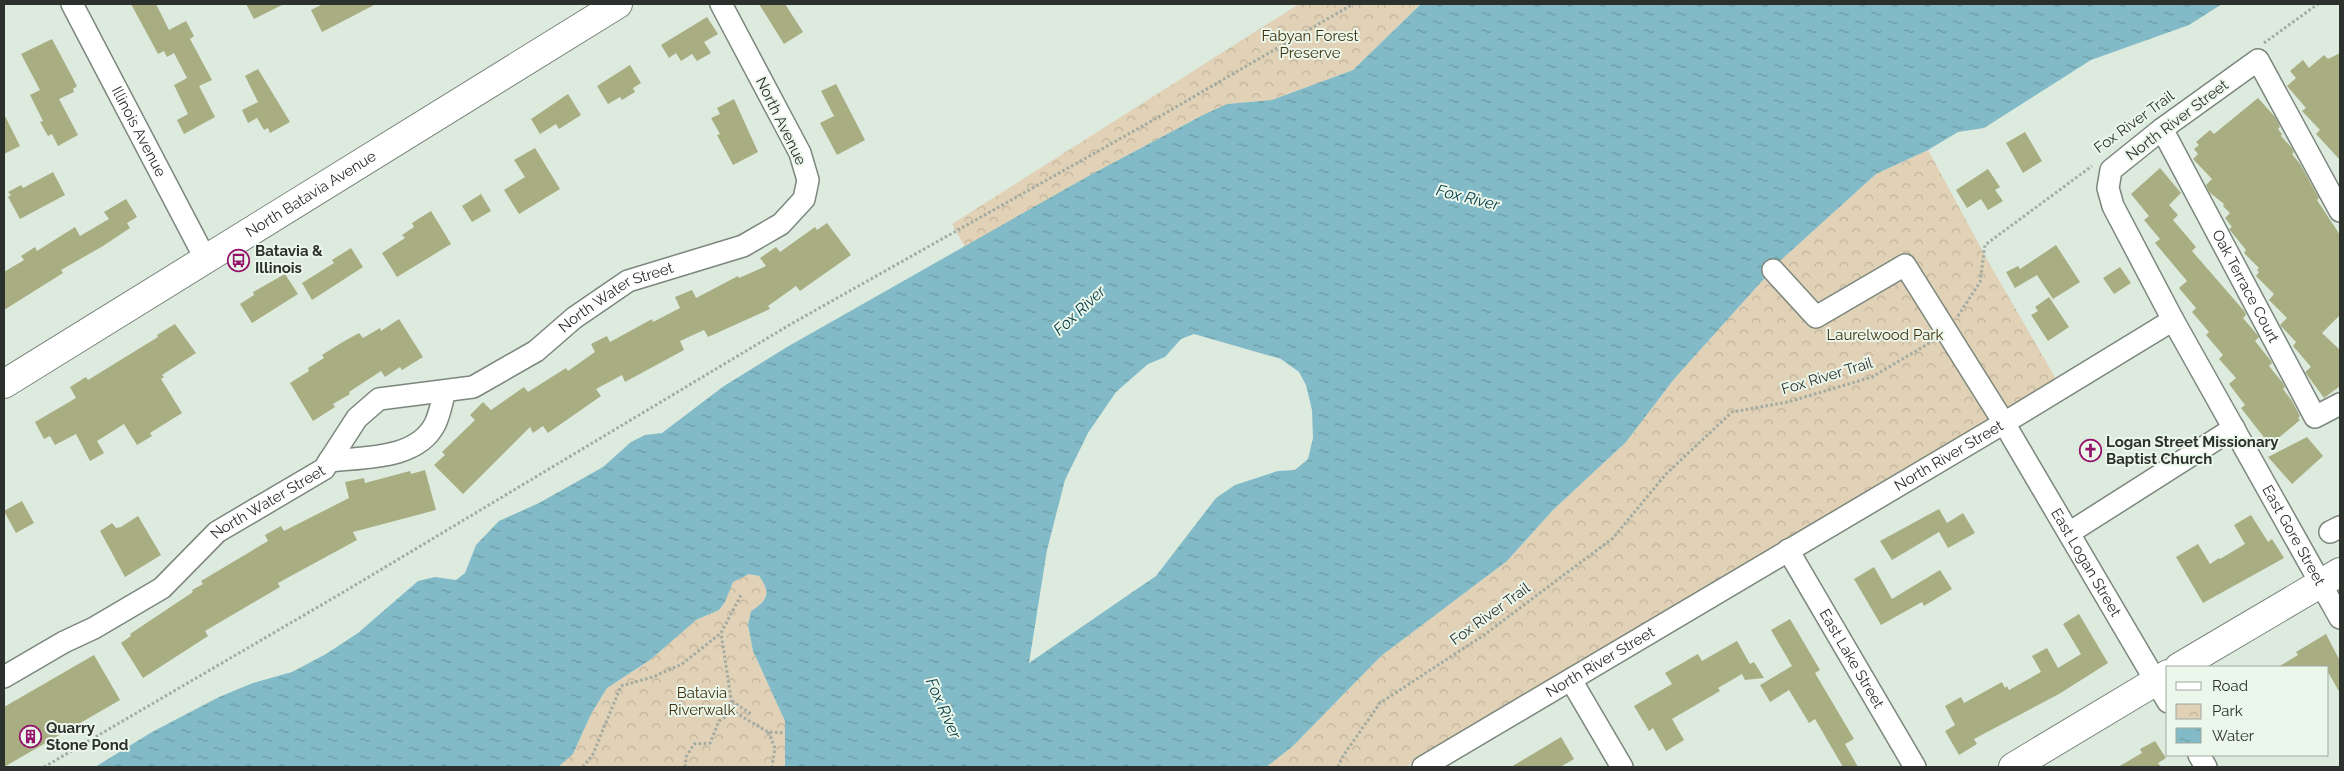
<svg xmlns="http://www.w3.org/2000/svg" width="2344" height="771" font-family="Raleway,sans-serif">
	<style>
		.park { fill: url(#park-crowns) }
		.water { fill: url(#water-ripples); fill-rule: evenodd }
		.building { fill: #a8ae82 }
		.lines { fill: none; stroke-linecap: round; stroke-linejoin: round }
		.minor-casing { stroke: #7b877c; stroke-width: 24 }
		.major-casing { stroke: #7b877c; stroke-width: 30 }
		.path { stroke: #a1aba2; stroke-width: 3; stroke-dasharray: 2.5 2.5; stroke-linecap: butt }
		.minor { stroke: #fff; stroke-width: 21 }
		.major { stroke: #fff; stroke-width: 28 }
		.labels { text-anchor: middle; stroke-width: 4; stroke-linejoin: round; paint-order: stroke }
		.park-label { font-size: 15px; fill: #43320f; stroke: #ebf7eb }
		.street-label { font-size: 15px; fill: #2c312d; stroke: #ebf7eb }
		.poi-label { font-size: 15px; font-weight: bold; fill: #2c312d; stroke: #ebf7eb; text-anchor: start }
		.water-label { font-size: 16px; font-style: italic; fill: #003942; stroke: #ebf7eb }
	</style>
	<defs>
		<pattern id="park-crowns" width="20" height="18" patternUnits="userSpaceOnUse" patternTransform="scale(1.25)"><rect width="20" height="18" fill="#e1d1b6"/><path d="M2 6a3 3 0 1 1 6 0M12 15a3 3 0 1 1 6 0" fill="none" stroke="#c1b49d"/></pattern>
		<pattern id="water-ripples" width="26" height="14" patternUnits="userSpaceOnUse" patternTransform="scale(1.25)"><rect width="26" height="14" fill="#82bbc7"/><path d="M2 4q2-2 4 0t4 0M15 11q2-2 4 0t4 0" fill="none" stroke="#6b99a2"/></pattern>
	</defs>
	<rect width="100%" height="100%" fill="#ddeade"/>
	<g class="park">
		<path d="M1299,4H1421L1353,70L1272,100L1228,104L1203,115L1092,174L965,247L952,224Z"/>
		<path d="M1928,150L1989,263L2056,379L1405,767H1266L1292,747L1381,656L1507,561L1553,510L1626,442L1674,379L1781,260L1876,174Z"/>
		<path d="M749,574L759,576C772,593 767,601 751,611L748,625L753,651L785,721V767H558L581,737L591,714L607,688L650,660L696,620L719,610L725,602L732,582Z"/>
	</g>
	<path class="water" d="M1421,4H2222L2189,25L2091,60L1984,128L1958,132L1928,150L1876,174L1781,260L1674,379L1626,442L1553,510L1507,561L1381,656L1292,747L1266,767H785V721L753,651L748,625L751,611C767,601 772,593 759,576L749,574L733,582L725,602L719,610L696,620L650,660L607,688L591,714L573,754L558,767H95L152,732L219,697L253,683L292,672L326,654L358,633L418,581L435,577L456,580L465,573L476,545L499,521L539,503L603,467L631,442L645,435L662,433L724,386L787,347L1092,174L1203,115L1227,104L1272,100L1353,70ZM1194,334L1281,359L1299,372L1306,385L1312,410L1313,438L1308,459L1295,470L1278,471L1235,485L1216,498L1156,576L1029,663L1047,550L1065,480L1088,433L1116,392L1148,364L1165,357L1181,339Z"/>
	<g class="building">
		<path d="M131,4H156L169,30L186,21L194,36L190,39L212,80L199,86L215,117L184,134L177,120L188,114L174,85L187,78L174,53L167,57L164,51L158,54Z"/>
		<path d="M246,4H284L254,19Z"/>
		<path d="M323,4H376L322,32L311,10Z"/>
		<path d="M759,4H785L803,32L784,44Z"/>
		<path d="M707,17L718,34L704,42L711,53L697,61L692,54L681,61L676,53L669,58L661,45Z"/>
		<path d="M52,39L77,86L73,89L74,92L59,99L78,135L58,146L52,134L48,136L40,122L43,121L30,95L40,90L21,54Z"/>
		<path d="M2340,53V160L2316,134L2320,130L2302,111L2306,108L2287,86L2296,78L2290,71L2303,60L2309,68L2324,55L2328,59Z"/>
		<path d="M630,65L641,83L633,88L635,92L622,100L620,97L608,104L597,86Z"/>
		<path d="M258,69L290,122L270,133L268,128L264,130L257,118L248,123L242,110L258,102L245,76Z"/>
		<path d="M836,84L865,140L837,155L820,123L834,116L821,91Z"/>
		<path d="M568,94L581,115L559,129L556,124L540,134L531,119Z"/>
		<path d="M2258,98L2276,118L2280,127L2278,129L2282,134L2281,136L2291,147L2294,152L2292,154L2300,164L2319,198L2317,200L2340,235V315L2322,333L2340,350V386L2324,398L2305,372L2311,367L2293,346L2296,342L2280,325L2287,318L2269,300L2274,294L2256,276L2259,272L2257,270L2259,268L2244,253L2246,250L2229,229L2232,227L2225,218L2230,213L2223,206L2224,204L2209,192L2206,185L2212,179L2193,159L2198,154L2194,149L2199,145L2196,142L2210,130L2214,134Z"/>
		<path d="M734,99L758,152L733,165L717,135L720,134L711,118L720,114L717,108Z"/>
		<path d="M4,114L20,146L4,154Z"/>
		<path d="M2025,132L2042,161L2023,173L2006,143Z"/>
		<path d="M535,148L560,189L519,214L504,190L525,177L514,160Z"/>
		<path d="M2160,168L2181,193L2169,205L2178,215L2173,220L2196,247L2192,251L2245,312L2246,315L2243,318L2259,337L2255,341L2271,361L2272,363L2269,366L2282,382L2285,387L2283,389L2292,401L2300,416L2298,418L2300,420L2270,445L2241,408L2245,405L2229,384L2236,378L2219,359L2223,355L2206,335L2209,332L2192,312L2196,308L2179,288L2187,281L2155,243L2160,239L2144,220L2149,216L2131,194Z"/>
		<path d="M1988,169L2000,187L1995,190L2003,201L1988,210L1981,199L1967,208L1956,190Z"/>
		<path d="M53,172L65,195L20,219L8,197L11,195L8,192L21,185L23,188Z"/>
		<path d="M481,194L491,211L472,222L462,206Z"/>
		<path d="M126,199L137,217L127,223L130,228L103,246L61,270L63,273L4,310V272L24,260L21,256L35,247L37,251L75,227L80,236L109,219L104,212Z"/>
		<path d="M431,211L451,244L397,277L382,253L405,238L402,235L414,227L412,223Z"/>
		<path d="M827,223L851,255L800,291L796,286L768,306L770,309L708,337L704,330L680,341L684,350L625,382L622,375L596,389L601,396L548,433L543,426L533,433L530,427L463,494L434,465L445,455L442,452L475,420L470,415L483,402L491,410L524,387L528,392L566,368L568,371L595,352L591,344L607,336L610,342L652,319L653,322L680,308L675,297L692,290L696,298L738,276L739,278L766,266L760,258L776,247L780,252L815,227L817,230Z"/>
		<path d="M2056,245L2080,282L2053,299L2037,275L2015,288L2006,272L2018,266L2020,269Z"/>
		<path d="M351,248L363,267L312,300L302,283L334,263L332,260Z"/>
		<path d="M2120,267L2131,283L2114,294L2103,278Z"/>
		<path d="M285,274L298,294L252,323L240,304L254,295L253,292Z"/>
		<path d="M2049,297L2069,327L2048,341L2031,315L2038,311L2035,307Z"/>
		<path d="M399,319L423,357L402,370L400,367L385,377L381,371L349,392L350,394L333,404L335,407L313,421L290,383L309,371L308,368L324,358L322,355L341,343L359,333L363,338L380,328L381,331Z"/>
		<path d="M175,324L196,353L162,375L164,377L161,379L182,413L150,433L152,436L137,445L124,424L97,441L104,453L90,461L76,434L55,445L50,436L44,439L35,422L76,398L70,387L86,377L88,380L158,337L157,335Z"/>
		<path d="M2307,437L2323,456L2292,484L2268,457Z"/>
		<path d="M425,470L436,510L353,532L357,540L278,583L280,587L205,631L208,636L143,678L121,643L131,636L130,634L193,592L192,590L203,584L201,581L268,541L265,535L281,526L284,531L349,498L345,482L364,478L365,483L410,471L411,474Z"/>
		<path d="M22,501L34,523L16,533L4,511Z"/>
		<path d="M1939,509L1947,523L1963,513L1975,533L1948,548L1939,532L1892,560L1880,541Z"/>
		<path d="M2251,515L2268,542L2272,539L2284,558L2203,603L2176,557L2198,544L2210,564L2219,558L2220,559L2245,544L2234,525Z"/>
		<path d="M138,516L161,555L125,577L100,531L112,523L116,528L121,527Z"/>
		<path d="M1874,567L1892,599L1940,570L1952,589L1924,606L1922,602L1881,625L1854,579Z"/>
		<path d="M2079,614L2108,663L2059,694L1974,739L1977,744L1959,755L1945,731L1955,725L1945,706L1961,697L1964,703L2002,682L2005,688L2007,686L2009,690L2041,672L2032,656L2047,648L2058,668L2081,654L2063,624Z"/>
		<path d="M1790,619L1820,670L1815,673L1854,739L1845,744L1858,767H1843L1815,719L1809,723L1789,690L1770,702L1760,685L1792,666L1771,630Z"/>
		<path d="M2326,634L2340,661V693L2328,672V667H2278L2298,655L2296,652Z"/>
		<path d="M1737,641L1750,664L1754,662L1764,678L1745,680L1742,674L1718,688L1720,691L1672,719L1684,740L1666,751L1653,728L1649,731L1634,706L1672,684L1665,673L1698,654L1702,661Z"/>
		<path d="M94,655L120,700L4,767V707Z"/>
		<path d="M1561,737L1574,759L1560,767H1511Z"/>
		<path d="M2155,741L2166,758L2158,763L2161,767H2118L2142,753L2140,749Z"/>
	</g>
	<g class="lines">
		<defs>
			<g id="minor">
				<path id="s1" d="M72,4L205,258"/>
				<path id="s2" d="M2162,129L2315,417L2340,404"/>
				<path id="s3" d="M2340,211L2258,60L2162,129L2111,170L2108,188L2113,206L2173,320L2340,618"/>
				<path id="s4" d="M1773,270L1816,317L1905,265L2004,423L2168,702"/>
				<path d="M329,461C363,457 417,460 435,424C440,414 442,401 445,391"/>
				<path d="M2330,532L2340,527"/>
				<path d="M2069,533L2234,428"/>
				<path id="s5" d="M1788,550L1915,767"/>
				<path id="s6" d="M4,677L64,642L94,628L162,588L217,532L324,469L357,418L379,399L473,387L536,351L574,318L628,281L743,246L781,224L804,199L808,180L800,153L721,4"/>
				<path d="M1571,680L1622,767"/>
				<path d="M2199,755L2206,767"/>
				<path id="s7" d="M1423,767L2004,423L2173,320"/>
			</g>
			<g id="major">
				<path id="s8" d="M4,384L618,4"/>
				<path d="M2179,667L2340,572"/>
				<path d="M2013,767L2168,674"/>
			</g>
		</defs>
		<use href="#minor" class="minor-casing"/>
		<use href="#major" class="major-casing"/>
		<g class="path">
			<path d="M2264,43L2318,4"/>
			<path d="M1958,316L1980,282L1985,245L2092,166"/>
			<path d="M732,701L751,714"/>
			<path d="M731,710L768,732L785,733"/>
			<path d="M768,732L775,748L772,767"/>
			<path d="M44,767L347,590L791,324L1164,114L1353,4"/>
			<path d="M583,767L593,754L621,686L653,677L682,664L721,633L741,595"/>
			<path d="M685,767L686,757L694,744L710,743L719,721L730,714L732,705L721,633"/>
			<path d="M1338,767L1343,756L1380,703L1484,635L1613,538L1666,474L1732,412L1788,402L1872,377L1933,341"/>
		</g>
		<use href="#minor" class="minor"/>
		<use href="#major" class="major"/>
	</g>
	<defs>
		<symbol id="bus-ring" viewBox="-11 -11 22 22"><circle r="9.5" fill="#ebf7eb" stroke="#94126c" stroke-width="1.5"/><path d="M-5-6H5V4H4V6H2V4H-2V6H-4V4H-5ZM-3.5-4V0h7V-4ZM-3.5 1.2v1.5H-2V1.2ZM2 1.2v1.5H3.5V1.2Z" fill="#94126c"/></symbol>
		<symbol id="church-ring" viewBox="-11 -11 22 22"><circle r="9.5" fill="#ebf7eb" stroke="#94126c" stroke-width="1.5"/><path d="M-1.2-6h2.4v3.5h3.3v2.4h-3.3V6h-2.4V-.1h-3.3v-2.4h3.3Z" fill="#94126c"/></symbol>
		<symbol id="building-ring" viewBox="-11 -11 22 22"><circle r="9.5" fill="#ebf7eb" stroke="#94126c" stroke-width="1.5"/><path d="M-4-6H4V6H1V3H-1V6H-4ZM-2.5-4.3h1.7v1.8h-1.7ZM.8-4.3h1.7v1.8H.8ZM-2.5-1h1.7V.8h-1.7ZM.8-1h1.7V.8H.8Z" fill="#94126c"/></symbol>
	</defs>
	<g fill-rule="evenodd">
		<use href="#bus-ring" x="226" y="248" width="25" height="25"/>
		<use href="#church-ring" x="2078" y="438" width="25" height="25"/>
		<use href="#building-ring" x="18" y="724" width="25" height="25"/>
	</g>
	<g class="labels">
		<g class="park-label">
			<text x="1310" y="41">Fabyan Forest<tspan x="1310" dy="17">Preserve</tspan></text>
			<text x="1885" y="340">Laurelwood Park</text>
			<text x="702" y="698">Batavia<tspan x="702" dy="17">Riverwalk</tspan></text>
		</g>
		<g class="street-label">
			<text transform="translate(2177 120) rotate(-37)" y="5">North River Street</text>
			<text transform="translate(781 121) rotate(64)" y="5">North Avenue</text>
			<text transform="translate(2134 122) rotate(-36)" y="5">Fox River Trail</text>
			<text dy="5" stroke="none"><textPath href="#s1" startOffset="144">Illinois Avenue</textPath></text>
			<text dy="5" stroke="none"><textPath href="#s8" startOffset="361">North Batavia Avenue</textPath></text>
			<text dy="5" stroke="none"><textPath href="#s2" startOffset="178">Oak Terrace Court</textPath></text>
			<text dy="5" stroke="none"><textPath href="#s6" startOffset="739">North Water Street</textPath></text>
			<text transform="translate(1827 376) rotate(-17)" y="5">Fox River Trail</text>
			<text dy="5" stroke="none"><textPath href="#s7" startOffset="611">North River Street</textPath></text>
			<text dy="5" stroke="none"><textPath href="#s6" startOffset="319">North Water Street</textPath></text>
			<text dy="5" stroke="none"><textPath href="#s3" startOffset="768">East Gore Street</textPath></text>
			<text dy="5" stroke="none"><textPath href="#s4" startOffset="515">East Logan Street</textPath></text>
			<text transform="translate(1490 614) rotate(-36)" y="5">Fox River Trail</text>
			<text dy="5" stroke="none"><textPath href="#s5" startOffset="126">East Lake Street</textPath></text>
			<text dy="5" stroke="none"><textPath href="#s7" startOffset="206">North River Street</textPath></text>
		</g>
		<g class="poi-label">
			<text x="255" y="256">Batavia &amp;<tspan x="255" dy="17">Illinois</tspan></text>
			<text x="2106" y="447">Logan Street Missionary<tspan x="2106" dy="17">Baptist Church</tspan></text>
			<text x="46" y="733">Quarry<tspan x="46" dy="17">Stone Pond</tspan></text>
		</g>
		<g class="water-label">
			<text transform="translate(1468 197) rotate(14)" y="6">Fox River</text>
			<text transform="translate(1079 310) rotate(-43)" y="6">Fox River</text>
			<text transform="translate(944 708) rotate(66)" y="6">Fox River</text>
		</g>
	</g>
	<rect width="2344" height="771" fill="none" stroke="#2c312d" stroke-width="10"/>
	<rect x="2166" y="666" width="162" height="90" fill="#ebf7eb" stroke="#9fa89f"/>
	<rect x="2176" y="682" width="25" height="8" fill="#ffffff" stroke="#9fa89f"/>
	<text x="2212" y="691" font-size="15" fill="#2c312d">Road</text>
	<rect x="2176" y="704" width="25" height="15" fill="url(#park-crowns)" stroke="#9fa89f"/>
	<text x="2212" y="716" font-size="15" fill="#2c312d">Park</text>
	<rect x="2176" y="728" width="25" height="15" fill="url(#water-ripples)" stroke="#9fa89f"/>
	<text x="2212" y="741" font-size="15" fill="#2c312d">Water</text>
</svg>
